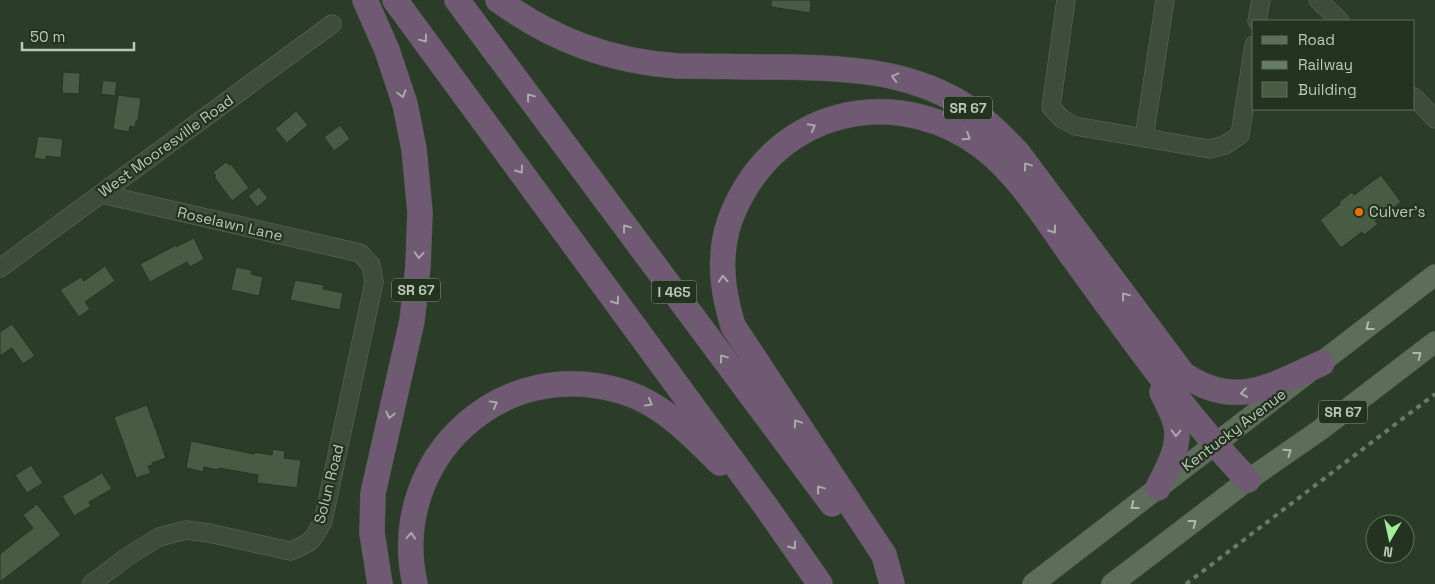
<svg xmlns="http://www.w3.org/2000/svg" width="1435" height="584" font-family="'Space Grotesk',sans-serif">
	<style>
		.building { fill: #485c44; stroke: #253522 }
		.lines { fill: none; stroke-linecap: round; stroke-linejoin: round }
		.minor-casing { stroke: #5f6e5c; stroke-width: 19 }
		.major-casing { stroke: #4a5a48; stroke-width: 22 }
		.highway-casing { stroke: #495846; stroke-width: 26 }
		.minor { stroke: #3e4d3b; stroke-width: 18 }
		.major { stroke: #5d6d5a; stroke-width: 21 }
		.highway { stroke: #6f5973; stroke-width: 25 }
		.rail { stroke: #687b65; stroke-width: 4; stroke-dasharray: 5 5; stroke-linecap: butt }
		.oneway { stroke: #a7aca7 }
		.oneway2 { stroke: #acbaaa }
		.food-dot { fill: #e8710a; stroke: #233320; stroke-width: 2 }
		.labels { text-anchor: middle; stroke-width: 4.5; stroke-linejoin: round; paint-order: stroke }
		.shield { fill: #233320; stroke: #8d9b8a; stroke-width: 1 }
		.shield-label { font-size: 14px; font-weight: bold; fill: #bac8b8 }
		.street-label { font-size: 15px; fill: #bac8b8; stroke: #233320 }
		.poi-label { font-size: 15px; fill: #bac8b8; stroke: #233320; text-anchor: start }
	</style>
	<rect width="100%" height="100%" fill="#2b3d28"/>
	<g class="building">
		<path d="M771,0H811L810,13L771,7Z"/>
		<path d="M63,72L80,73L79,94L62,93Z"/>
		<path d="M103,80L117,82L115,96L101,94Z"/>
		<path d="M118,95L141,98L138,121H136L135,127L130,126L129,132L113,129Z"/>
		<path d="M296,111L308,125L287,143L275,129Z"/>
		<path d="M340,125L350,139L334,151L324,137Z"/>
		<path d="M38,136L63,139L61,158L46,156V160L34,158Z"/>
		<path d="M226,162L229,165L231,164L249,188L232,201L214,177L216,176L213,172Z"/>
		<path d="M1381,175L1401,202L1375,221L1378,224L1364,235L1362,232L1341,248L1320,220L1340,204L1339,202L1352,192L1354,195Z"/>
		<path d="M259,187L268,198L257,207L248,196Z"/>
		<path d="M194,238L204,259L190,267L187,262L150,282L140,264L176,245V247Z"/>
		<path d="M105,266L115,281L85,302L90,309L79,317L60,290L81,277L84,281Z"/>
		<path d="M236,267L252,270L251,274L263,277L259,296L231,290Z"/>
		<path d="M295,280L324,285L323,289L343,293L340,310L290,300Z"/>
		<path d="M12,324L35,356L23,364L12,348L0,356V332Z"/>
		<path d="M147,405L166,458L152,463L153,465L148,466L151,473L136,478L114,417Z"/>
		<path d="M191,441L254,454V452L272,455L273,449L285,451L284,458L301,460L297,488L257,483L258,475L219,468L218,470L204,467L203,472L186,468Z"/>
		<path d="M31,465L43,483L27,493L15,475Z"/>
		<path d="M102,473L112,489L89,502L91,506L74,516L62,496Z"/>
		<path d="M37,504L61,535L0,582V554L33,528L23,515Z"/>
	</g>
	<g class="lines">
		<defs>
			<g id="minor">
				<path d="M1066,0L1051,107L1062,119L1075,126L1209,149L1225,145L1240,135L1254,45"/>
				<path d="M1318,0L1340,21"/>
				<path d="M1257,21L1261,0"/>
				<path d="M1414,97L1435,119"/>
				<path d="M1144,138L1165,0"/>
				<path d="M0,268L332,24"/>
				<path d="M91,584L127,557L159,537L186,530L209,533L290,551C312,543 313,540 323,521L374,282L371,265L360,253L101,194"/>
			</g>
			<g id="major">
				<path d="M1033,584L1435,275"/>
				<path d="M1112,584L1248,480L1320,430L1435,342"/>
			</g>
			<g id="highway">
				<path d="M365,0L387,50L405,104L414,149L420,212L418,266L412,321L373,493L372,533L380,584"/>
				<path d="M395,0L767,508L820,584"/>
				<path d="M457,0L832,504"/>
				<path d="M498,0C553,40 609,61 678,66C712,66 746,67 780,67C848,68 912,70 970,109C988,122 1003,137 1018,153L1183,374C1236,410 1270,386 1322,363"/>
				<path d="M1158,488C1167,470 1181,446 1176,425C1173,413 1167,403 1162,392"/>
				<path d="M415,584C387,458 504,351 627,393C665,406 692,436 720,463"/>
				<path d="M892,584L884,555L733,326C726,303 721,280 723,256C724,230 734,206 748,184C800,103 905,90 981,146C1019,174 1048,223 1075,260C1130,336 1184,413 1248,480"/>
			</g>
		</defs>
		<use href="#minor" class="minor-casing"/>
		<use href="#major" class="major-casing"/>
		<use href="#highway" class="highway-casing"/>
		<use href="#minor" class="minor"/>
		<use href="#major" class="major"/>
		<use href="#highway" class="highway"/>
		<path class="rail" d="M1186,584L1435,394"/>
	</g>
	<defs><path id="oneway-chevron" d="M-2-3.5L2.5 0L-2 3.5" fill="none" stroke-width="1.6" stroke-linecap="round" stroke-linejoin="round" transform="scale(1.25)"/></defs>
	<g class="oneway">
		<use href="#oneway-chevron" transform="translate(424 39) rotate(53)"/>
		<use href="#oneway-chevron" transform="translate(895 77) rotate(-165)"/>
		<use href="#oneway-chevron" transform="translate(402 94) rotate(74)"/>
		<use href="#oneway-chevron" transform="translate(530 97) rotate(-127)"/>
		<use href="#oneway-chevron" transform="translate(812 127) rotate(-28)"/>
		<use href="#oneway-chevron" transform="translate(967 137) rotate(33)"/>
		<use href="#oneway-chevron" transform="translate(1027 166) rotate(-127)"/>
		<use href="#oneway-chevron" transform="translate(520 170) rotate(54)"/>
		<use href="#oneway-chevron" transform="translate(626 228) rotate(-127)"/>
		<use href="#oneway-chevron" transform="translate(1053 230) rotate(54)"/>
		<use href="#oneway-chevron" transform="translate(419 255) rotate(94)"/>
		<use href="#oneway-chevron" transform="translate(723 279) rotate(-93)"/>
		<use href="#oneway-chevron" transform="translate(1125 296) rotate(-127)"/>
		<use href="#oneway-chevron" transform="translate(616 301) rotate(54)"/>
		<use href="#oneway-chevron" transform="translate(723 358) rotate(-127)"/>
		<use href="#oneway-chevron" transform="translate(1244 393) rotate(172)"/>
		<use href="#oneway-chevron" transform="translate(649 403) rotate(29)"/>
		<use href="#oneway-chevron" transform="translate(494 404) rotate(-29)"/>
		<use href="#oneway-chevron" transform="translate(390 415) rotate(103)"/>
		<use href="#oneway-chevron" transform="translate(797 423) rotate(-124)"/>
		<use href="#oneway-chevron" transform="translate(1176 433) rotate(91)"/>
		<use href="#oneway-chevron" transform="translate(820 489) rotate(-127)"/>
		<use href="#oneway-chevron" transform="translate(411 536) rotate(-86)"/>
		<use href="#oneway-chevron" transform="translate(793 546) rotate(55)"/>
	</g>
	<g class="oneway2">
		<use href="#oneway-chevron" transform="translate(1369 327) rotate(142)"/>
		<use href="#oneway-chevron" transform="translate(1418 355) rotate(-37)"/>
		<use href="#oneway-chevron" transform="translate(1288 452) rotate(-35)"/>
		<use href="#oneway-chevron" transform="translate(1134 506) rotate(142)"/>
		<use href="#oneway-chevron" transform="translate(1193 523) rotate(-37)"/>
	</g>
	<circle class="food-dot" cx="1359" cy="212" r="5"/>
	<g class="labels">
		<g class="shield">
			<rect x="944" y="96.5" width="48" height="23" rx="4"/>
			<rect x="392" y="278.5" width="48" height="23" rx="4"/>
			<rect x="651.5" y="280.5" width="45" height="23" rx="4"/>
			<rect x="1319" y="400.5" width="48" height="23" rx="4"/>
		</g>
		<g class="shield-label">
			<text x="968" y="113">SR 67</text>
			<text x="416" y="295">SR 67</text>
			<text x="674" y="297">I 465</text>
			<text x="1343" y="417">SR 67</text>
		</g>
		<g class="street-label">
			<text transform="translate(166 146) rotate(-36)" y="5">West Mooresville Road</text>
			<text transform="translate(230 224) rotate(13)" y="5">Roselawn Lane</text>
			<text transform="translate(1234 430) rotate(-37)" y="5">Kentucky Avenue</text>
			<text transform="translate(329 484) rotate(-76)" y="5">Solun Road</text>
		</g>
		<g class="poi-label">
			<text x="1369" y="217">Culver's</text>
		</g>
	</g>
	<rect x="1252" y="20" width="162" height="90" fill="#233320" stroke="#5f6f5d"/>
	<rect x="1262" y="36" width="25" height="8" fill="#5d6d5a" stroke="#5f6f5d"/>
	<text x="1298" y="45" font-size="15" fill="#bac8b8">Road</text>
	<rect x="1262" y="61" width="25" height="8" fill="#687b65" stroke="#5f6f5d"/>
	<text x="1298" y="70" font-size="15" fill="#bac8b8">Railway</text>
	<rect x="1262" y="82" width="25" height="15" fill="#485c44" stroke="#5f6f5d"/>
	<text x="1298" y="95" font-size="15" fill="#bac8b8">Building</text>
	<g transform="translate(1390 539) rotate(189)"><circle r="24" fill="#233320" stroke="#5f6f5d"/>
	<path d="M0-4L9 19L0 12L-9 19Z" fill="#a2ee97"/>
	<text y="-8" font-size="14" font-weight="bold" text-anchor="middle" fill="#bac8b8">N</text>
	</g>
	<path d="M22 42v8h112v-8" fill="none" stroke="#bac8b8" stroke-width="2.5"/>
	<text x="30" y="42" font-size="15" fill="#bac8b8" stroke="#233320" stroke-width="4" paint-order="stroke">50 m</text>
</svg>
